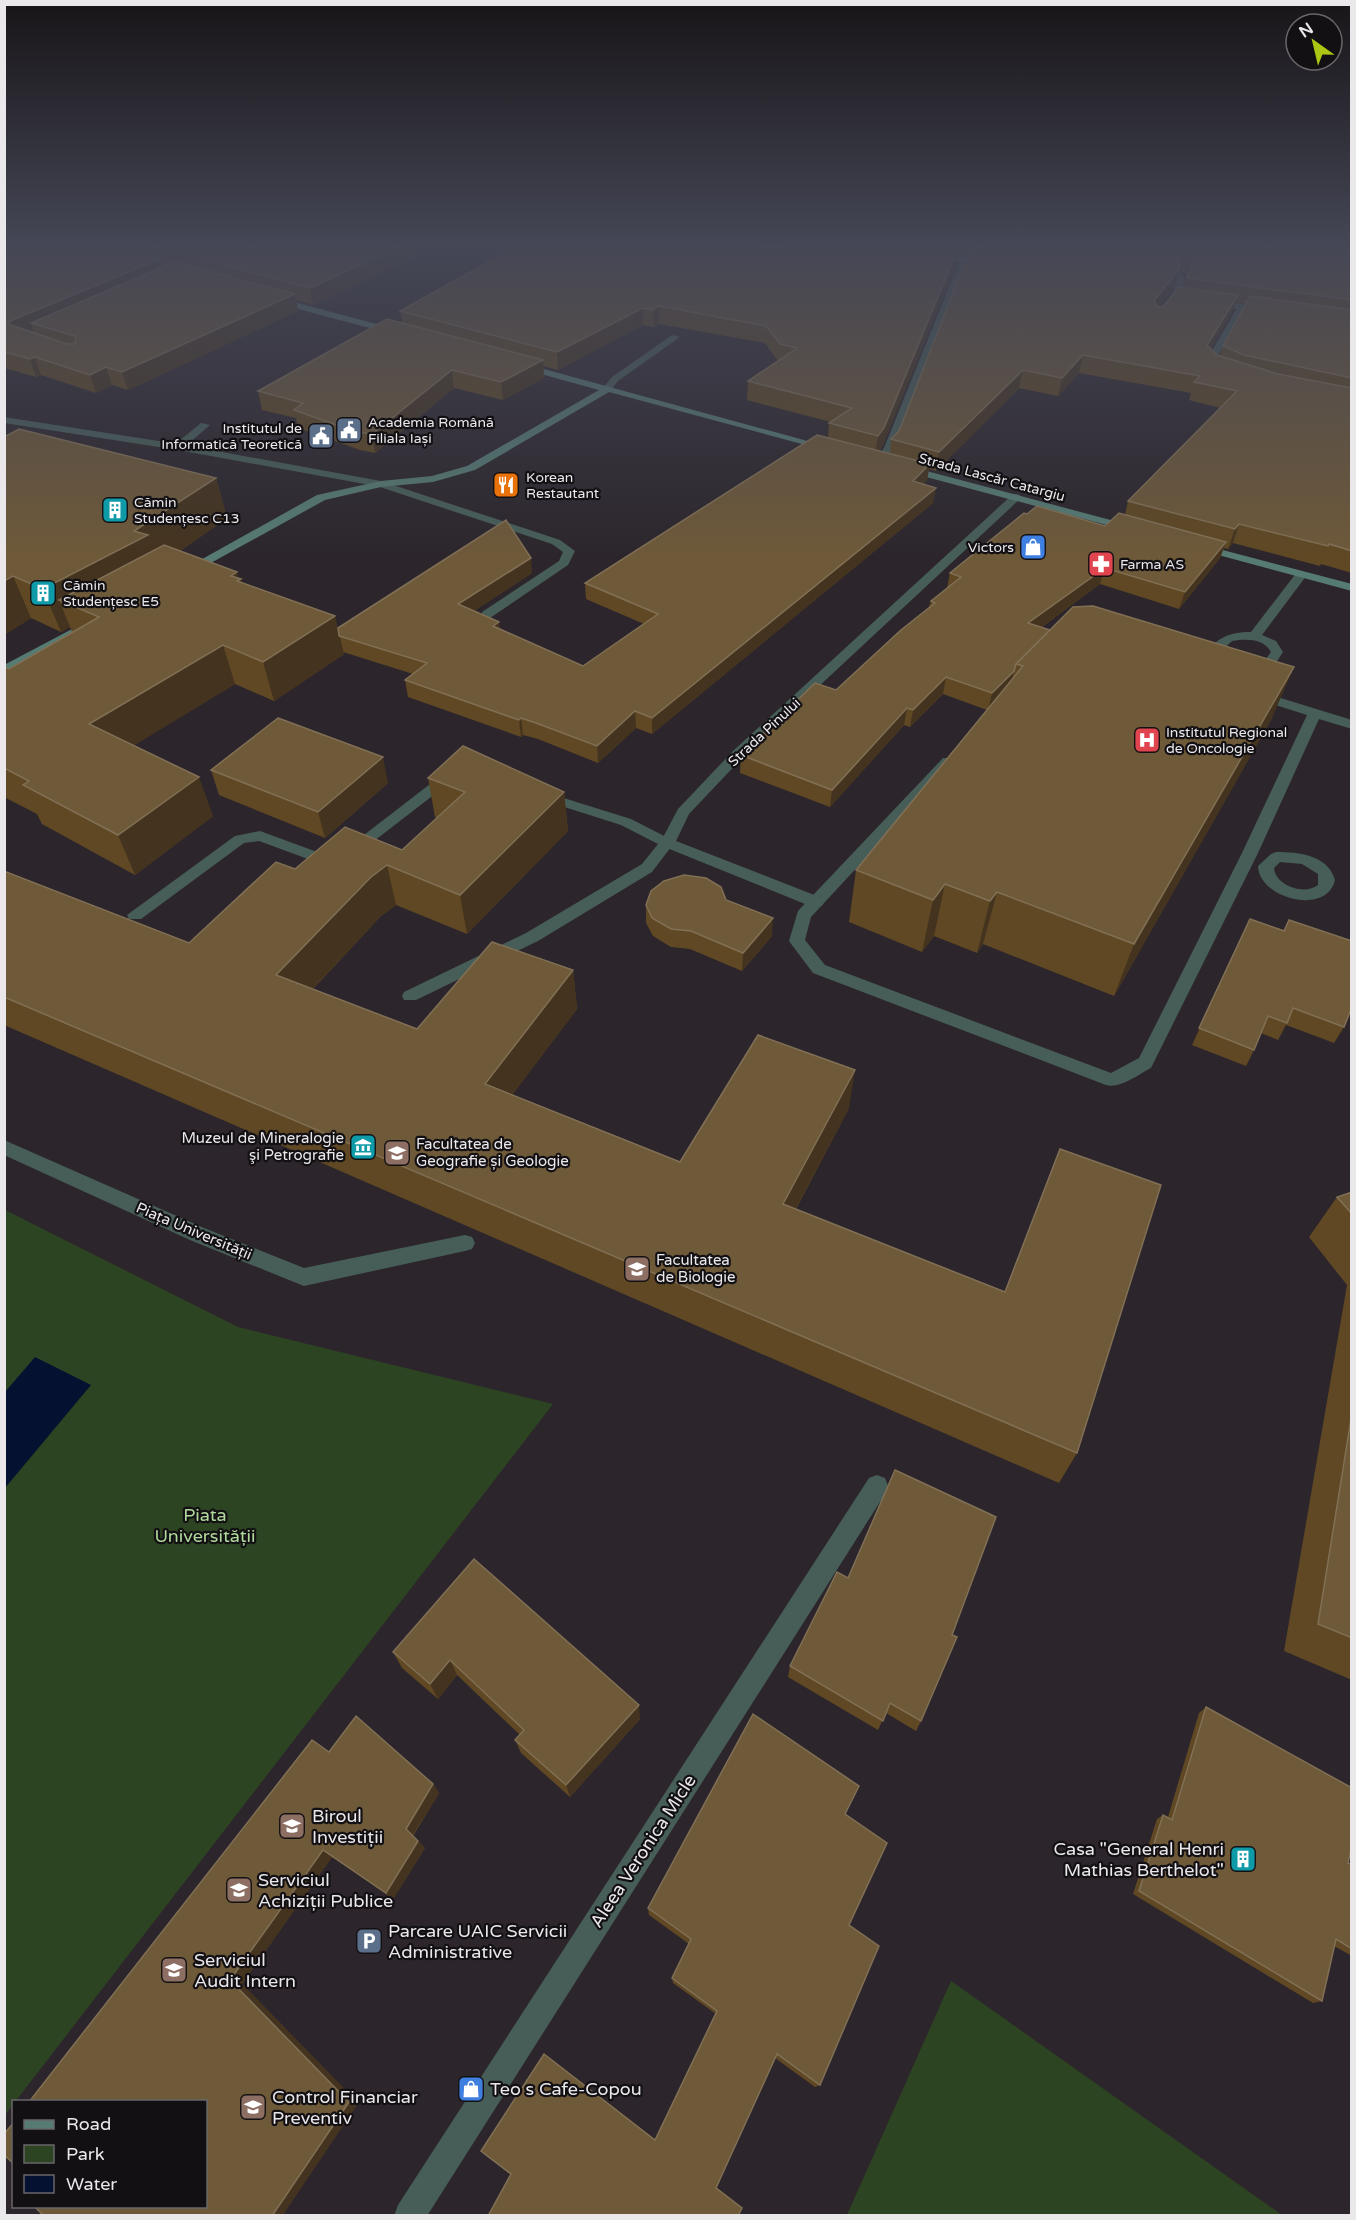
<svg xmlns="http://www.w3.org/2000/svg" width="1356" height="2220" font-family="'Varela Round',sans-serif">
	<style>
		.green { fill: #2d4422 }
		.water { fill: #041130 }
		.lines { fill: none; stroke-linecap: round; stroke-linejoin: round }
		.lane { fill: #475e58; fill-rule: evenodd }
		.street { fill: #475e58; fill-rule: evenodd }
		.secondary { fill: #567b73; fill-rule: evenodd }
		.wall { fill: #5f4823; fill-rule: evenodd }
		.shaded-wall { fill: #44331e }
		.building { fill: #6e5939; stroke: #817055; stroke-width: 1.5 }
		.labels { text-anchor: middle; stroke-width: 4.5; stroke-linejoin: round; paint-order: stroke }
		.far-poi-label { font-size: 14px; fill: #ebe8ec; stroke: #131013; text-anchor: start }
		.far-street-label { font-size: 14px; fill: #ebe8ec; stroke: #131013 }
		.poi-label { font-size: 15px; fill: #ebe8ec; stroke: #131013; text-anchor: start }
		.street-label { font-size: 15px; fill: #ebe8ec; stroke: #131013 }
		.near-park-label { font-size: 18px; fill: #b0da9c; stroke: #131013 }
		.near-poi-label { font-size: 18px; fill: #ebe8ec; stroke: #131013; text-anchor: start }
		.near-street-label { font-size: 18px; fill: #ebe8ec; stroke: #131013 }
	</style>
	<rect width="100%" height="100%" fill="#2c262c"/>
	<g class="green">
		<path d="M5,1210L238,1327L553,1404L5,2115Z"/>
		<path d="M951,1981L1282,2215H847Z"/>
	</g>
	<path class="water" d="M35,1357L91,1385L5,1488V1392Z"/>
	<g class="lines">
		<g class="lane">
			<path d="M1156,255C1168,255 1180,269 1185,280L1182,291L1169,309L1166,310L1162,307L1174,291L1176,280L1171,272L1156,259Z"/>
			<path d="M1239,305L1246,307L1214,363L1222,371L1214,373L1204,364Z"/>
			<path d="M672,335L680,337L618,381L610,391H604L602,389L612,377Z"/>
			<path d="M201,423L210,425L182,449H174V445Z"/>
			<path d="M381,481L560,540L575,551L568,565L490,618H482V612L559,561L563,552L552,544L377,486V482Z"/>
			<path d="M1301,571L1307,575L1262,635L1276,641L1283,652L1264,681L1259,682L1252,678L1271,652C1263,638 1246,639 1232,641L1215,657L1214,667H1204L1203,657C1216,638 1228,632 1251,632L1297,572Z"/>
			<path d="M1258,691L1352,720V729L1319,719L1258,853L1151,1068C1139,1074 1120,1089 1106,1085L813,973L789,941L798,911L943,758H953L955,761L953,764L811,917L805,940L825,965L1111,1073L1139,1058L1242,853L1307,715L1253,698L1251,695Z"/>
			<path d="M448,773L453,774L455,777L453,780L352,858L327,866L259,841L244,843L141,919H129L127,915L235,836L260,831L328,856L342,852L443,774Z"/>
			<path d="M541,791L631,819L672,840L674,843L652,872L538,941L416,1000H404L402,996L404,992L526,933L642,864L658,844L621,825L536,798L534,795Z"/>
			<path d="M1276,852C1299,852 1328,855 1335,880C1327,916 1259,899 1258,866L1271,854ZM1280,862L1302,864L1318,874V885C1304,896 1275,885 1274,868Z"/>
			<path d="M4,1140L204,1228L304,1268L465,1235L472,1237L475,1243L472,1249L465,1251L304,1286L190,1240L4,1155Z"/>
			<path d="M877,1475L885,1478L888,1486L885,1494L427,2216H394L398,2205L869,1478Z"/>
		</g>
		<g class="street">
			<path d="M964,258L968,260L894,449L882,463H874L873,461L884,448L960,260Z"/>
			<path d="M1210,300L1266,307L1270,310L1266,313L1207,305V301Z"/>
			<path d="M4,417L178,444L381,481L386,484L381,487L178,450L4,423Z"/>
			<path d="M1016,494L1020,495V499L743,757L689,814L676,841L822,898L824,902L822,906H810L662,846L660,843L678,809L733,751L1012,495Z"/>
		</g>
		<g class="secondary">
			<path d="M990,256H993V260L934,262L930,260L934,258Z"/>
			<path d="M275,297L399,330L401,332L396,335L272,302L271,300Z"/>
			<path d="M522,363L833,448L824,450L609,392L475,470L433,482L381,487L325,500L189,575H181L179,572L317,495L381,481L432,476L467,466L599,390L519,368L517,366Z"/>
			<path d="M904,465L1137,527L1139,529L1133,532L900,470L899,468Z"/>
			<path d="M1200,544L1352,584V591L1196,549V545Z"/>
			<path d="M74,628L78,629L80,632L78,635L4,674V665Z"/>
		</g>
	</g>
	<g class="wall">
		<path d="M4,246H439L313,305L296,300L298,311L128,390L112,385L96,393L41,375L36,377L4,368Z"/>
		<path d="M507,246H1352V573L1321,564L1320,566L1233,543L1228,549L1224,548L1220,558L1179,609L1100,584L1042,627L1272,718L1114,996L983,944L977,953L934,936L922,952L849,922L856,870L987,710L943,694L910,727L904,725L830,807L740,773L741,755L836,690L929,607L931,601L947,588L950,573L1105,526L1125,515L1128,501L1221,408L1189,400L1191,393L1079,373L1058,396L1019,388L936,471L929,469L927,480L923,484L933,503L652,734L636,728L598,763L538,739L523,735L521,737L408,697L405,680L413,674L343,652L344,654L274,701L235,684L134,745L213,816L135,875L42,824L37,814L4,797V667L9,669L72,632L70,627L61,632L31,618L4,635V437L216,478L227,518L180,551L238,578L242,583L338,628L532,573L474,611L499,622V629L583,666L644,624L586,599L585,583L828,438L829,423L831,422L747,400L748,381L778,361L765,343L659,324L654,327L643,325L558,370L543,366L544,378L503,400L454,388L375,453L360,450L298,428L296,418L262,410L258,391L402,322L400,311L509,250ZM969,254L899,431L891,439L890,454L879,451L882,447L956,264L957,255ZM1179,268L1187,275L1184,287L1164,306L1158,307L1175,286ZM1235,302L1246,304L1223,346L1220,355H1217L1211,348L1232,312Z"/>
		<path d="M211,770L388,783L325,838L219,795Z"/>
		<path d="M428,778L564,792L568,831L467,934L396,905L381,916L313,989L417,1029L573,970L577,1009L512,1095L680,1162L849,1108L796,1209L1077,1453L1059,1483L4,1025V871L189,943L295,869L402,850L437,818L435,817Z"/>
		<path d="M726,900L772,936L742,971L690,949L671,947L653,936L646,923V905Z"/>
		<path d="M1250,919L1284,930L1289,920L1344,1027L1334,1043L1286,1025L1278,1040L1261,1033L1254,1050L1246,1066L1192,1045Z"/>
		<path d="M1352,1192V1680L1284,1651L1347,1285L1309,1237L1337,1197Z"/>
		<path d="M474,1559L640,1719L570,1797L521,1753L515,1740L520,1735L457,1675L438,1699L402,1668L393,1652Z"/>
		<path d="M952,1635L921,1721L916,1731L886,1713L878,1730L788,1677L790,1666Z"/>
		<path d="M1206,1707L1348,1863L1352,1865V1956L1334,1946L1322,2001L1313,2003L1133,1894L1157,1819L1163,1815L1168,1817L1199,1713Z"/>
		<path d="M329,1752L433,1784L439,1793L413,1836L425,1848L393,1899L332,1857L242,1984L358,2103L282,2216H44L206,2206L29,2102Z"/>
		<path d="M845,1814L849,1925L820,2085L815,2087L775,2058L716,2187L739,2205L511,2174L544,2054L655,2140L716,2014L673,1983L672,1978L689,1944L649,1915L648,1908Z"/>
	</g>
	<g class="shaded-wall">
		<path d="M401,246H439L313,305L310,288Z"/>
		<path d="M958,248L956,264L882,447L875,455L878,436Z"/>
		<path d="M160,259L164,275L31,323L34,331L16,339L8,324L10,321Z"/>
		<path d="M1179,269L1175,286L1149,319L1154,301Z"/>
		<path d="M295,294L298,311L128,390L122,372Z"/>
		<path d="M1238,295L1232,312L1202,363L1207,345Z"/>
		<path d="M659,306V324L654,327L653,310Z"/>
		<path d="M643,308V325L558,370L557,352Z"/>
		<path d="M1083,355L1079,373L1058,396L1062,378Z"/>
		<path d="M35,357L41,375L36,377L30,359Z"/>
		<path d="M543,360L544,378L503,400L501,382Z"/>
		<path d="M106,367L112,385L96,393L90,375Z"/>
		<path d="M452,370L454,388L375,453L372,434Z"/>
		<path d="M1023,370L1019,388L936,471L939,452Z"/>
		<path d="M930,464L927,480L911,496L913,481Z"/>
		<path d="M216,478L227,518L158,566L59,600L70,627L61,632L43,589Z"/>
		<path d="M936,488L933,503L652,734V718Z"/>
		<path d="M1239,524L1233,543L1228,549L1235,529Z"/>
		<path d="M1226,542L1220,558L1179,609L1185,592Z"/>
		<path d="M531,558L532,573L461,620L458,604Z"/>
		<path d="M1105,568L1100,584L1024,640L1028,623Z"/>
		<path d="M237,572L239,580L241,579L252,617L231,576Z"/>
		<path d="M13,576L31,618L4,635V581Z"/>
		<path d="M335,616L344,654L274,701L263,662Z"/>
		<path d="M499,622L501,638L493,626Z"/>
		<path d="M223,645L235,684L105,763L89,724Z"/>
		<path d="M1294,667L1272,718L1114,996L1134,944Z"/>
		<path d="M1014,671L1010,688L988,710L992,693Z"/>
		<path d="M946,677L943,694L910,727L913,710Z"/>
		<path d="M907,708L904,725L830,807L832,790Z"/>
		<path d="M635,711L636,728L598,763L597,746Z"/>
		<path d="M521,718L523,735L521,737L519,720Z"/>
		<path d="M383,757L388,783L325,838L318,812Z"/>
		<path d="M199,777L213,816L135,875L118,835Z"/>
		<path d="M564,792L568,831L467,934L460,895Z"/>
		<path d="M387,865L396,905L381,916L289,1014L276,975L371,877Z"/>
		<path d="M945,884L934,936L922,952L933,900Z"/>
		<path d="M997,892L983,944L977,953L990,901Z"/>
		<path d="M773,918L772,936L742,971L743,953Z"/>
		<path d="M573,970L577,1009L492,1122L485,1084Z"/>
		<path d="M855,1070L849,1108L779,1240L783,1204Z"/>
		<path d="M450,1660L457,1675L438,1699L430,1684Z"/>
		<path d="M639,1705L640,1719L570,1797L566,1785Z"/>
		<path d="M433,1784L439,1793L412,1836L406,1829Z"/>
		<path d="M418,1841L425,1848L393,1899L386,1893Z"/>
		<path d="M323,1850L332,1857L242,1984L358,2103L282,2216H272L230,1980Z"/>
		<path d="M544,2054L549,2057L656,2140H655Z"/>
	</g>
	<g class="building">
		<path d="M4,246H123L160,259L10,321L8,324L67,344H74L76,342L75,336L31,323L174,262L295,294L122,372L106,367L90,375L35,357L30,359L4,352Z"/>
		<path d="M153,246H401L310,288Z"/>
		<path d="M514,246H767L817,249L958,248L884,428L878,436L829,423L852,408L748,381L797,348L780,344L766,326L659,306L653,310L643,308L557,352L400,311L515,247Z"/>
		<path d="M983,246H1163L1179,260V269L1154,301L1158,307L1164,306L1179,287L1238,295L1207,345L1217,355L1278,374L1352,388V551L1329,544L1328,546L1239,524L1235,529L1128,501L1237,391L1194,382L1200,376L1083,355L1062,378L1023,370L939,452L891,439L899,431L971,247Z"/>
		<path d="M1178,246H1352V300L1186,278L1192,270V258Z"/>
		<path d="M1250,296L1352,310V378L1244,355L1223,346Z"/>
		<path d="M387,319L543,360L501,382L452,370L372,434L356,432L294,410L303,403L258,391Z"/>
		<path d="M19,429L216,478L134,531L148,535L43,589L13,576L4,581V437Z"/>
		<path d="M817,435L930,464L913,481L936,488L652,718L635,711L597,746L536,723L521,718L519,720L405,680L427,663L339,636L338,628L506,520L531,558L458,604L499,622L493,626L583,666L658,614L585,583Z"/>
		<path d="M1037,506L1105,526L1119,513L1226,542L1185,592L1105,568L1028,623L1050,630L1016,664L1014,671L992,693L946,677L913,710L907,708L832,790L741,755L815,683L836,690L901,630L935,603L931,601L961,577L950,573L1024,513L1027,514Z"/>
		<path d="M164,545L237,572L231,576L241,579L237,581L335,616L263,662L223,645L89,724L199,777L118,835L23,785L29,781L4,768V667L9,669L99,617L59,600Z"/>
		<path d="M1093,606L1294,667L1134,944L997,892L990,901L945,884L933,900L856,870L1023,666L1016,664L1073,607Z"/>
		<path d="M278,718L383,757L318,812L211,770Z"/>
		<path d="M463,746L564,792L460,895L387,865L371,877L276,975L417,1029L492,942L573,970L485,1084L680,1162L758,1035L855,1070L783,1204L1005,1292L1060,1149L1161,1185L1077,1453L4,997V871L189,943L276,862L295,869L345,827L402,850L465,792L428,778Z"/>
		<path d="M684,875L706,878L721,887L726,900L773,918L743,953L691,931L671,929L652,918L646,905L651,891L664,881Z"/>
		<path d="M1250,919L1284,931L1289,920L1352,941V1007L1344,1027L1293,1008L1287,1023L1268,1016L1254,1050L1199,1028Z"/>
		<path d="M1352,1192V1214L1337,1197Z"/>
		<path d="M1352,1413V1638L1318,1624Z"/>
		<path d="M895,1470L996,1517L952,1635L957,1637L921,1721L890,1703L883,1721L790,1666L837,1572L848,1578Z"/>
		<path d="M474,1559L639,1705L566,1785L515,1740L524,1730L450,1660L430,1684L393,1652Z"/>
		<path d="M1206,1707L1352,1788V1845L1348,1863L1352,1865V1949L1336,1939L1322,2001L1139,1891L1163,1815L1172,1820Z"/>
		<path d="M753,1714L859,1786L845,1814L887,1843L849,1925L879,1946L820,2085L777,2054L716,2188L742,2208L738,2216H488L511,2174L481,2151L544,2054L655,2140L717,2011L672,1978L691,1939L648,1908Z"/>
		<path d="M356,1716L433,1784L406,1829L418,1841L386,1893L323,1850L230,1980L349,2102L272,2216H44L34,2206H206V2102H29L312,1740L329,1752Z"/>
		<path d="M14,2122V2164L4,2155V2134Z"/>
	</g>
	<linearGradient id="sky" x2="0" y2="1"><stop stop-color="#181518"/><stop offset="0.44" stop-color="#454756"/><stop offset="1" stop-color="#454756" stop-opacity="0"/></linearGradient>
	<rect width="1356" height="557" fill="url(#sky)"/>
	<defs>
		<symbol id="civic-square" viewBox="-11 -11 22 22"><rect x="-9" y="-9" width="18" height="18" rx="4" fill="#5c6f8a" stroke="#131013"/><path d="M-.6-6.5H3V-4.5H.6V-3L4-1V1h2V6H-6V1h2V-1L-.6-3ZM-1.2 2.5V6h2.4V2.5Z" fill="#fff"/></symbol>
		<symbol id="restaurant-square" viewBox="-11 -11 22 22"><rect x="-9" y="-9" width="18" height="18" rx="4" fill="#e8710a" stroke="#131013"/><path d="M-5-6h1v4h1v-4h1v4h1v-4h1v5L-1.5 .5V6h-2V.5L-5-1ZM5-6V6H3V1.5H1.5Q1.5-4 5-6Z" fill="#fff"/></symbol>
		<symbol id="building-square" viewBox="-11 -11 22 22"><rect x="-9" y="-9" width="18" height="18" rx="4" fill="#0f9aa8" stroke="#131013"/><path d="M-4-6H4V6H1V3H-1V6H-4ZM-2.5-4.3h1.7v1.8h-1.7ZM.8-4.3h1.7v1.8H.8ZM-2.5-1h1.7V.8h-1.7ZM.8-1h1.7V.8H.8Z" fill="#fff"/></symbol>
		<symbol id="shop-square" viewBox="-11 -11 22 22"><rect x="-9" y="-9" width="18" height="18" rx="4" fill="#3f7fe0" stroke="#131013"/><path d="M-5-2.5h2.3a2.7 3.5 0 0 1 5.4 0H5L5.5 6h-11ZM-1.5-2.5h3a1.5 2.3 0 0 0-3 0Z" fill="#fff"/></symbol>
		<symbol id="pharmacy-square" viewBox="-11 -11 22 22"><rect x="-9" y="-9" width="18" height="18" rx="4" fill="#e0444e" stroke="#131013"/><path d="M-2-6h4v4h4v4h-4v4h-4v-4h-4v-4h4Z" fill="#fff"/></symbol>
		<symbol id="hospital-square" viewBox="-11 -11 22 22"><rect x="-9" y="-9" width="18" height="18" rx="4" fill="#e0444e" stroke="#131013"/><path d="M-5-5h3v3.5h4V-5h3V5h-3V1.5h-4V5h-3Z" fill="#fff"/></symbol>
		<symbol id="museum-square" viewBox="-11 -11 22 22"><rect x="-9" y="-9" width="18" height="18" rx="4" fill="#0f9aa8" stroke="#131013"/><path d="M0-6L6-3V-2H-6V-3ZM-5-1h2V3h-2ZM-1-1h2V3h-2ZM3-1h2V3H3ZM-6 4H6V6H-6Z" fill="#fff"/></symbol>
		<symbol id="university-square" viewBox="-11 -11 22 22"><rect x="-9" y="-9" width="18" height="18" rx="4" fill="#8d6e63" stroke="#131013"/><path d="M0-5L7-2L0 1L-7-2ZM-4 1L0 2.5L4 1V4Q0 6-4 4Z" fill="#fff"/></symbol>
		<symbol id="parking-square" viewBox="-11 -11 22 22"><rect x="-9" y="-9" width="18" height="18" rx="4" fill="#5c6f8a" stroke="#131013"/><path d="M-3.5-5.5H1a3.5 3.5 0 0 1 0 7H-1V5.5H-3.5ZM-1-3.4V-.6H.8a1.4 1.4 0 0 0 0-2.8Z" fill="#fff"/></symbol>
	</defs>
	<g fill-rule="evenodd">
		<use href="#civic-square" x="334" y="415" width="30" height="30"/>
		<use href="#civic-square" x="306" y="421" width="30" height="30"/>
		<use href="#restaurant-square" x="491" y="470" width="30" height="30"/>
		<use href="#building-square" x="100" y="495" width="30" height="30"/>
		<use href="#shop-square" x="1018" y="532" width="30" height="30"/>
		<use href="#pharmacy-square" x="1086" y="549" width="30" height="30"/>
		<use href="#building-square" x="28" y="578" width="30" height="30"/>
		<use href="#hospital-square" x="1132" y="725" width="30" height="30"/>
		<use href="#museum-square" x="348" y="1132" width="30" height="30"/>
		<use href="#university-square" x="382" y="1138" width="30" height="30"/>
		<use href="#university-square" x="622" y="1254" width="30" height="30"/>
		<use href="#university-square" x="277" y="1811" width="30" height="30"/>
		<use href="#building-square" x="1228" y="1844" width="30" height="30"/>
		<use href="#university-square" x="224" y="1875" width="30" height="30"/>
		<use href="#parking-square" x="354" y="1926" width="30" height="30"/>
		<use href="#university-square" x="159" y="1955" width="30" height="30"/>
		<use href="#shop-square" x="456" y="2074" width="30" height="30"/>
		<use href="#university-square" x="238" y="2092" width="30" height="30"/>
	</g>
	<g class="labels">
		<g class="far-poi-label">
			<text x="368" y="427">Academia Română<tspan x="368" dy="16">Filiala Iași</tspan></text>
			<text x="302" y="433" text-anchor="end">Institutul de<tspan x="302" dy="16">Informatică Teoretică</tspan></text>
			<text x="526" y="482">Korean<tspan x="526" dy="16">Restautant</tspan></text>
			<text x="134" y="507">Cămin<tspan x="134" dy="16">Studențesc C13</tspan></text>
			<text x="1014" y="552" text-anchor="end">Victors</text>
			<text x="1120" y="569">Farma AS</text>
			<text x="63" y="590">Cămin<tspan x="63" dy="16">Studențesc E5</tspan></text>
			<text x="1166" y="737">Institutul Regional<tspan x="1166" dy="16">de Oncologie</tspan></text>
		</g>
		<g class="far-street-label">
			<text transform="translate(992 477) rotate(15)" y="5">Strada Lascăr Catargiu</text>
			<text transform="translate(764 732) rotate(-43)" y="5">Strada Pinului</text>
		</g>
		<g class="poi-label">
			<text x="344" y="1143" text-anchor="end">Muzeul de Mineralogie<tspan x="344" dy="17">şi Petrografie</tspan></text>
			<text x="416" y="1149">Facultatea de<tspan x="416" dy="17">Geografie și Geologie</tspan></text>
			<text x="656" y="1265">Facultatea<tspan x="656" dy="17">de Biologie</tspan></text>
		</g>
		<g class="street-label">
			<text transform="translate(194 1231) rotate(23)" y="5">Piața Universității</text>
		</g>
		<g class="near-park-label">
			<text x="205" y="1521">Piata<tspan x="205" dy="21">Universității</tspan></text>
		</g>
		<g class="near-poi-label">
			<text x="312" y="1822">Biroul<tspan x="312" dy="21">Investiții</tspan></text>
			<text x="1224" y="1855" text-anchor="end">Casa "General Henri<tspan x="1224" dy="21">Mathias Berthelot"</tspan></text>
			<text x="258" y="1886">Serviciul<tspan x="258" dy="21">Achiziții Publice</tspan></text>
			<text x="388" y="1937">Parcare UAIC Servicii<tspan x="388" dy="21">Administrative</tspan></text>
			<text x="194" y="1966">Serviciul<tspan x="194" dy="21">Audit Intern</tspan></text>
			<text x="490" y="2095">Teo s Cafe-Copou</text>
			<text x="272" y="2103">Control Financiar<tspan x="272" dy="21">Preventiv</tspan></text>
		</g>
		<g class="near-street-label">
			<text transform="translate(643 1851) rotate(-57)" y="6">Aleea Veronica Micle</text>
		</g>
	</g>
	<rect width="1356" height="2220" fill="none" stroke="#ebe8ec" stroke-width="12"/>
	<rect x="12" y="2100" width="195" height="108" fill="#131013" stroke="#69666a" stroke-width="1.5"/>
	<rect x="24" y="2120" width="30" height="9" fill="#567b73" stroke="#69666a" stroke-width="1.5"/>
	<text x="66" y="2130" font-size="18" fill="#ebe8ec">Road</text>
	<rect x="24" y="2145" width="30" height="18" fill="#2d4422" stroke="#69666a" stroke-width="1.5"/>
	<text x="66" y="2160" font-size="18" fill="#ebe8ec">Park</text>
	<rect x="24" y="2175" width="30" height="18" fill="#041130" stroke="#69666a" stroke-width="1.5"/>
	<text x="66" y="2190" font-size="18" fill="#ebe8ec">Water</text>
	<g transform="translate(1314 42) rotate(326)"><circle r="28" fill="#131013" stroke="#69666a" stroke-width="1.5"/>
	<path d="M0-4.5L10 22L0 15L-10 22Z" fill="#acc613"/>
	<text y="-9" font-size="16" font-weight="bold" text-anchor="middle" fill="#ebe8ec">N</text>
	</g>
</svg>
